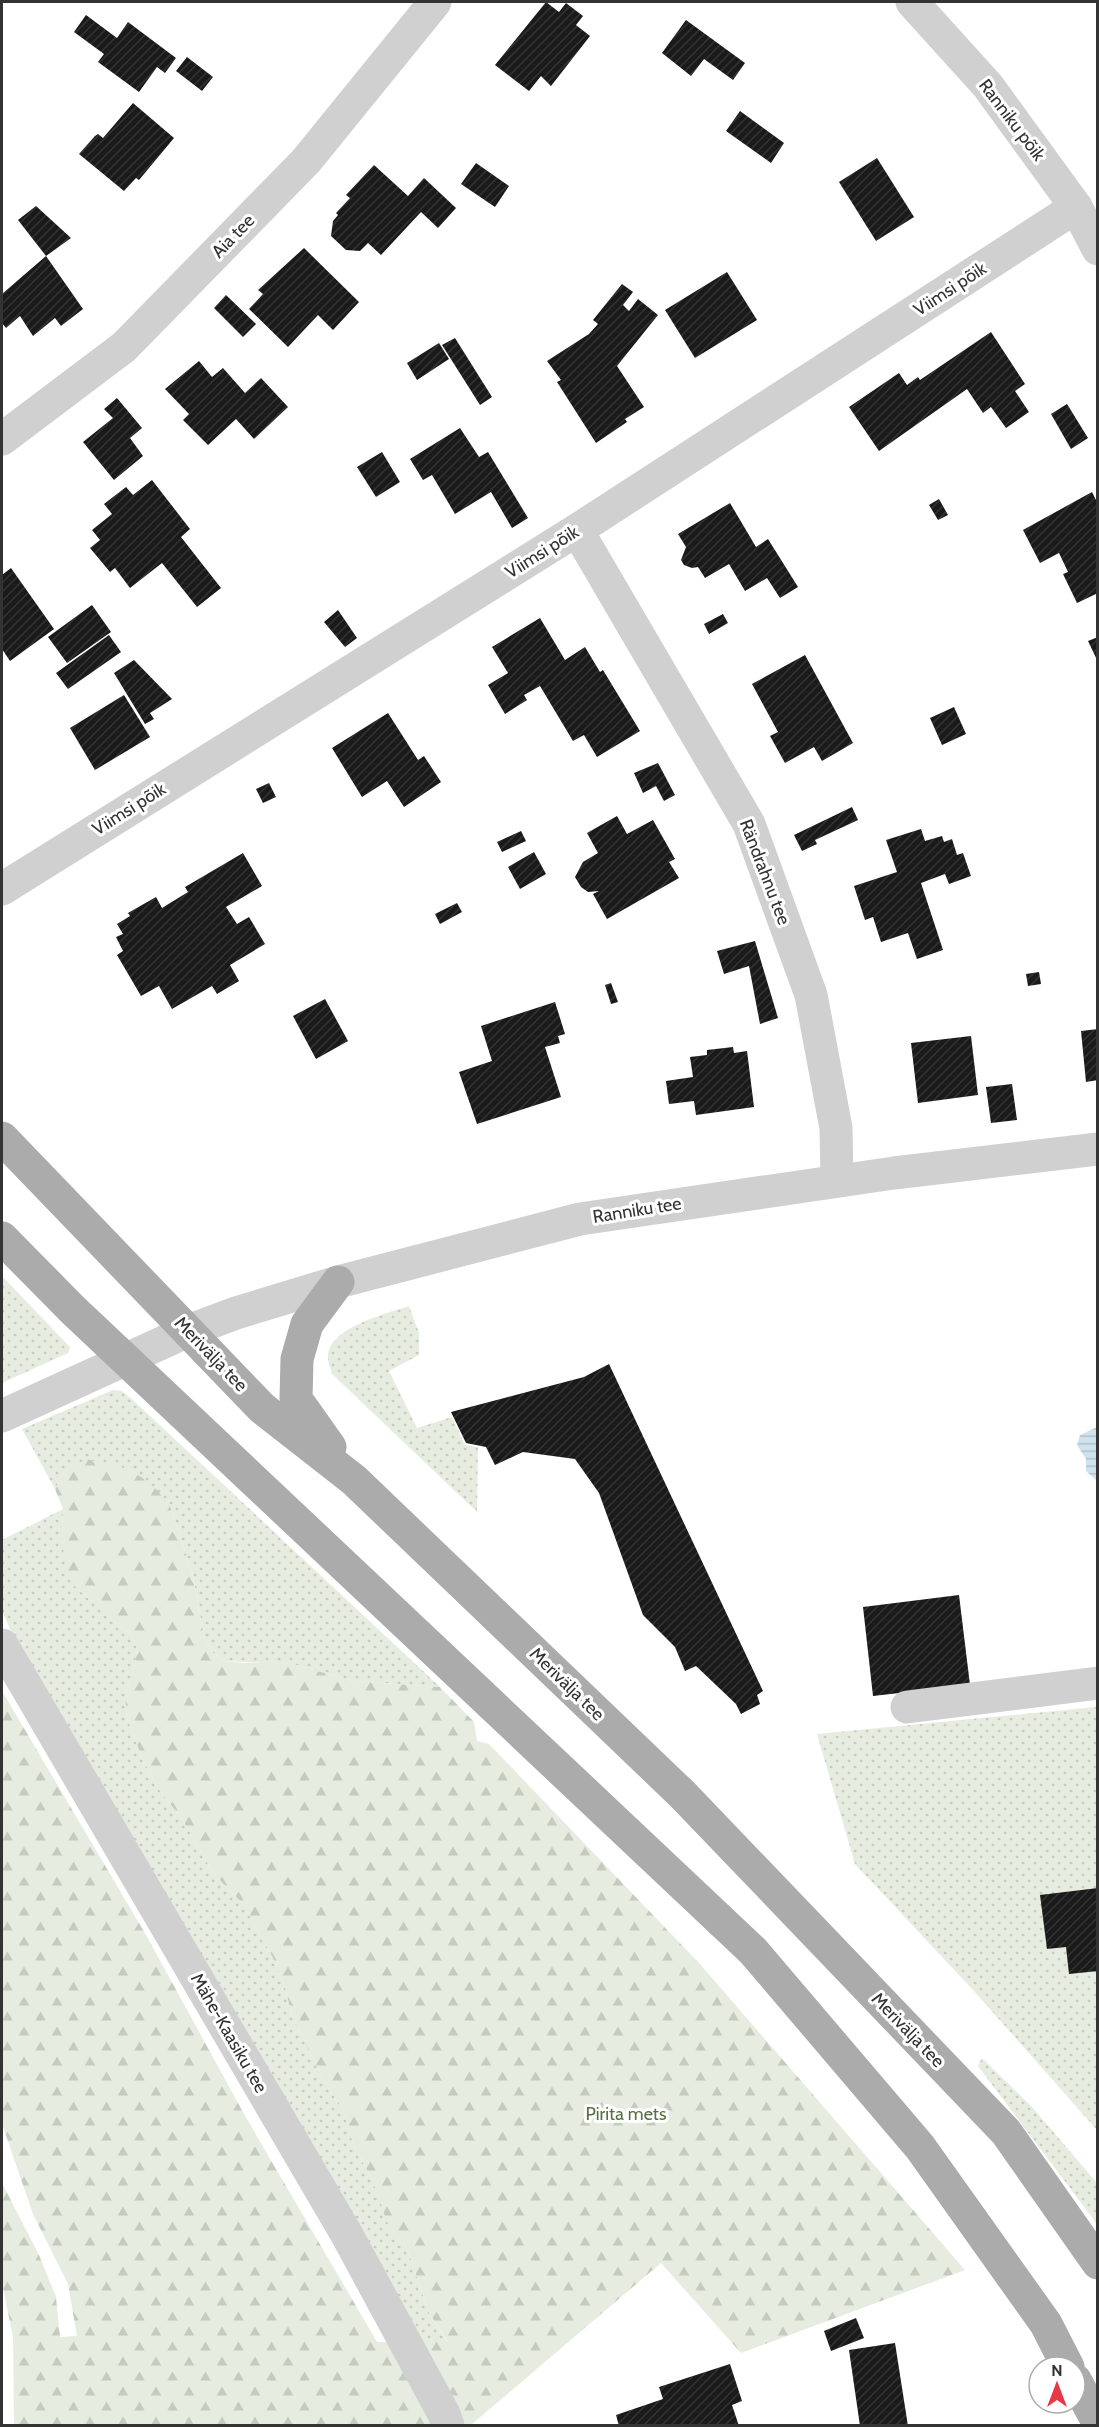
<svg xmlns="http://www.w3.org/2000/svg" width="1099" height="2427" font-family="Cabin,sans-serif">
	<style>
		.grass { fill: url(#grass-dots) }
		.forest { fill: url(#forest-firs) }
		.water { fill: url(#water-rules) }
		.building { fill: url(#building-hatch) }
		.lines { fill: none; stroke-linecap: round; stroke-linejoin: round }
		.minor { stroke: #d0d0d0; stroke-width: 33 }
		.major { stroke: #ababab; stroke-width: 33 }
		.labels { text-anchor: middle; stroke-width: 6; stroke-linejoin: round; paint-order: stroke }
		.street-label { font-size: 18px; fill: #333; stroke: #fff }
		.park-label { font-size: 18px; fill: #56703f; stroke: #fff }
	</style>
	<defs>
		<pattern id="grass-dots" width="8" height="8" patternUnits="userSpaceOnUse" patternTransform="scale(1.5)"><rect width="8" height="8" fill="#e6ecdf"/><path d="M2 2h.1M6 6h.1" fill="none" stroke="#c6cbc0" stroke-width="1.8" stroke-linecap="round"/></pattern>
		<pattern id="forest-firs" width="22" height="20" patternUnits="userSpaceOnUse" patternTransform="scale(1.5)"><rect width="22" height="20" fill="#e6ecdf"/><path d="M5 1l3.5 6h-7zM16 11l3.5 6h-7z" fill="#c6cbc0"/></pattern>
		<pattern id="water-rules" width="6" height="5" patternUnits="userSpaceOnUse" patternTransform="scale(1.5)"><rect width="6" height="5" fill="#cfe2ee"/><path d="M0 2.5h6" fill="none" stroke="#b2c2cd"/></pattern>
		<pattern id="building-hatch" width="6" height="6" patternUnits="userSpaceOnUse" patternTransform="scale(1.5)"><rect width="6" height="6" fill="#1a1a1a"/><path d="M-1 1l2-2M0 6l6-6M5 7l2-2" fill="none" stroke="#333"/></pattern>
	</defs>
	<rect width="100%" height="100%" fill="#fff"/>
	<g class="grass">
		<path d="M2,1276L70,1347L68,1353L2,1383Z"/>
		<path d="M409,1306L419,1333V1355L389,1371L417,1428L452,1417L465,1445L478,1447L477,1512L332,1374C331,1369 327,1361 328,1356C330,1327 386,1314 409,1306Z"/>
		<path d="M113,1390L122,1391L135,1402L440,1687L353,1681L292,1664L224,1661L212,1652L204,1638L193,1576L169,1503L64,1472L55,1489L22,1429Z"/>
		<path d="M63,1509L62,1542L75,1586L110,1619L129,1633L137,1647L135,1664L125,1697L127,1718L141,1755L157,1787L182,1819L214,1874L243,1904L273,1958L285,1987L292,2016L327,2087L342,2107L353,2143L408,2251L429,2313L448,2343H417L24,1660L2,1611V1540Z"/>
		<path d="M1097,1707V2130L974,1991L855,1864L817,1734Z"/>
		<path d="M982,2058L1032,2107L1097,2183V2224L978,2066Z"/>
	</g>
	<path class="forest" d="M86,1459L128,1469L149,1482L169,1503L193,1576L204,1638L212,1652L224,1661L244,1663L271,1662L292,1664L353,1681L440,1687L474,1722L477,1741L489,1744L699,1963L965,2270L741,2353L661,2263L471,2425H14L13,2337L2,2283V2183L39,2255L56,2297L60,2337L77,2336L68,2284L33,2214L2,2124V1691L146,1935L244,2114L377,2342H448L429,2313L408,2251L404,2243L400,2241L389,2227L373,2182L353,2143L342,2107L327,2087L292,2016L285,1987L273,1958L243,1904L214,1874L182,1819L157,1787L141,1755L127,1718L125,1697L135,1664L137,1647L129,1633L110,1619L75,1586L66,1568L62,1542L63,1509L55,1489L64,1472Z"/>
	<path class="water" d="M1097,1427V1481L1086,1471V1459L1077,1445L1080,1435Z"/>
	<g class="building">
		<path d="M546,2L559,12L566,3L583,16L576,25L590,36L551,86L541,76L529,91L495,65Z"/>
		<path d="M86,15L117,38L128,22L176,58L165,73L157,67L139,92L98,62L104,54L74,32Z"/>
		<path d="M686,20L745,63L733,80L704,59L691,76L662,53Z"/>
		<path d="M187,57L213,77L202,91L176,71Z"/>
		<path d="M133,103L174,138L139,180L136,178L124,191L79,154L95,136L98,134L103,138Z"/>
		<path d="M740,111L784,143L771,163L726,131Z"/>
		<path d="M877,158L914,217L876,241L839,182Z"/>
		<path d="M476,163L509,186L495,207L461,184Z"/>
		<path d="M374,165L408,196L424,178L456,208L438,228L421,212L381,255L368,243L360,251L346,250L331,236L333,221L338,215L336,213L350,198L346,195Z"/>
		<path d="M36,206L71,238L46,256L18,220Z"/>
		<path d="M304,248L359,302L333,330L318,315L288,347L249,309L263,294L258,290Z"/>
		<path d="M46,256L83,309L61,326L55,318L33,336L20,316L6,328L2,323V294Z"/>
		<path d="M727,272L757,320L695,358L665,310Z"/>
		<path d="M622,284L633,292L623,305L629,311L638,299L658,315L617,366L644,407L625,419L627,422L596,443L557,382L561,380L547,361L589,334L598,324L593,320Z"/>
		<path d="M226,295L256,324L243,337L214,308Z"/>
		<path d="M991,332L1025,384L1015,391L1029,412L1006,428L991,407L983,413L967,389L879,451L849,407L899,373L907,385L918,377L920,380Z"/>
		<path d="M455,338L492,397L480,405L442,345Z"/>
		<path d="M439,343L449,359L417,380L407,363Z"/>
		<path d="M199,361L212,377L223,368L245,393L261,378L288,407L254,439L236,419L208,445L183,420L189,414L165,389Z"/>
		<path d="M117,398L142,428L130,438L143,456L114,480L83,442L113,418L104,409Z"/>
		<path d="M1067,404L1088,438L1071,449L1051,414Z"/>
		<path d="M460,428L479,457L488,452L528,518L512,528L491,492L455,514L432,475L423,480L410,459Z"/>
		<path d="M382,452L400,482L376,497L357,467Z"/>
		<path d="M152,480L190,529L181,537L221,588L197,607L162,563L130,588L115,568L110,572L90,548L100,540L92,530L112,514L104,504L126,487L133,495Z"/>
		<path d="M1092,492L1098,504V593L1077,603L1063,574L1068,572L1059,553L1040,563L1023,530Z"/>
		<path d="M939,499L948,515L938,520L929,505Z"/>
		<path d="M730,503L756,547L768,539L798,587L780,598L767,578L745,591L729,564L705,578L698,567L692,568L684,565L681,560L686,547L678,534Z"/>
		<path d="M11,568L54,629L10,661L2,649V575Z"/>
		<path d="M92,605L111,632L67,663L48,637Z"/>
		<path d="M338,610L357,638L345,647L324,622Z"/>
		<path d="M723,614L728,623L709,634L704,624Z"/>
		<path d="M540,618L565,660L585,647L600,672L603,670L640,731L597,757L584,735L573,741L540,686L524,695L527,700L505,714L488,685L508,673L492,647Z"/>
		<path d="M109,635L121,652L68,689L56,673Z"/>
		<path d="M1098,637V662L1088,641Z"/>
		<path d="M805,655L853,743L822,761L814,747L785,763L770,736L778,732L752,684Z"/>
		<path d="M134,660L172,699L150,713L154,719L145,724L114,673Z"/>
		<path d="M124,695L150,737L95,770L70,728Z"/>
		<path d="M954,707L966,734L942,745L930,718Z"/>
		<path d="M388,713L418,760L424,756L441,782L404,807L387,781L362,797L332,748Z"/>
		<path d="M658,763L675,795L664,801L656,786L643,793L634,773Z"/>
		<path d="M269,783L276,797L263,803L256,789Z"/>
		<path d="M852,807L858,820L815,840L817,844L802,851L794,835Z"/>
		<path d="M617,816L627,834L653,820L675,859L669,862L679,878L607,919L593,894L599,891L588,892L581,887L575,877L583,862L598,853L587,833Z"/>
		<path d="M921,829L925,841L942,836L944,842L952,839L957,855L963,853L971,876L949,884L945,874L921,883L943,950L917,959L908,933L881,942L873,917L865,920L854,886L897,872L886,840Z"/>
		<path d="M521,831L526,841L502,852L497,842Z"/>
		<path d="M534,852L546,874L520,889L508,867Z"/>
		<path d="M243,853L262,886L226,907L237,924L249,917L265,944L230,965L239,981L217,994L212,986L172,1009L159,986L141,996L117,955L123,951L116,937L123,934L117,924L130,916L128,913L156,897L162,908L188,892L185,887Z"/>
		<path d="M457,903L462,912L440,924L435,914Z"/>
		<path d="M755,941L778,1018L760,1024L749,966L724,974L717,951Z"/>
		<path d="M1039,972L1041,984L1028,986L1026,974Z"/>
		<path d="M611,983L618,1002L611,1004L605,985Z"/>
		<path d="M325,999L348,1041L316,1059L293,1016Z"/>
		<path d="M555,1002L565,1034L558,1036L560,1043L545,1047L561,1097L477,1124L459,1072L492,1061L481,1026Z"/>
		<path d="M1098,1029V1080L1086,1082L1081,1031Z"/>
		<path d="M971,1036L978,1095L918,1103L911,1043Z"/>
		<path d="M733,1047L734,1053L747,1051L754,1107L696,1115L694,1101L669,1104L666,1081L693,1077L690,1057L707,1055V1050Z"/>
		<path d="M1012,1084L1017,1120L991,1123L986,1087Z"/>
		<path d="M609,1364L763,1691L757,1695L760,1704L741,1714L736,1704L696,1666L685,1671L675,1647L643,1615L599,1493L575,1459L523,1452L495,1465L486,1447L466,1443L451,1412L584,1377Z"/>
		<path d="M959,1595L970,1685L873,1696L863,1607Z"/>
		<path d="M1098,1888V1971L1069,1974L1066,1947L1047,1949L1040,1895Z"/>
		<path d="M856,2318L864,2338L831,2351L824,2331Z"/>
		<path d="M895,2343L908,2426H860L849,2350Z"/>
		<path d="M730,2364L742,2401L732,2405L739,2426H619L616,2415L663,2399L659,2387Z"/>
	</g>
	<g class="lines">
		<g class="minor">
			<path d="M912,2L988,86L1076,207L1098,249"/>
			<path d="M2,439L124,347L306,161L435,2"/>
			<path d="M577,530L749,824L811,995L836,1128L837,1181"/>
			<path d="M2,889L577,530L1076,207"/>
			<path d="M2,1416L188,1331L236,1313L338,1282L580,1219L894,1173L1098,1149"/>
			<path d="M2,1645L347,2235L444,2414L448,2426"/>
			<path d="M907,1707L1098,1683"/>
		</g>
		<g class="major">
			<path d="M2,1138L262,1408L354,1480L683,1795L1006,2132L1098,2263"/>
			<path d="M2,1238L73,1310L753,1951L920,2147L1046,2324L1068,2367"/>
			<path d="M330,1447L296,1399L297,1359L307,1324L338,1282"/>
			<path d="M1075,2380L1098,2422"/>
		</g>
	</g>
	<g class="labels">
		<g class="street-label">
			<text transform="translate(1012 120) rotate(53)" y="6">Ranniku põik</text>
			<text transform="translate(233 236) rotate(-46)" y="6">Aia tee</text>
			<text transform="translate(950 289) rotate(-33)" y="6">Viimsi põik</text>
			<text transform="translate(542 552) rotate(-32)" y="6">Viimsi põik</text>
			<text transform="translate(129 809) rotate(-32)" y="6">Viimsi põik</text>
			<text transform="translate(765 872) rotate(69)" y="6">Rändrahnu tee</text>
			<text transform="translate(637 1210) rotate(-9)" y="6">Ranniku tee</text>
			<text transform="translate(211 1354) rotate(46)" y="6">Merivälja tee</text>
			<text transform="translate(567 1684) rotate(44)" y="6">Merivälja tee</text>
			<text transform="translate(908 2030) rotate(46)" y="6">Merivälja tee</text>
			<text transform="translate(229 2033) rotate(60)" y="6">Mähe-Kaasiku tee</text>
		</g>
		<g class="park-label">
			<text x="626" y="2120">Pirita mets</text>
		</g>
	</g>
	<rect width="1099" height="2427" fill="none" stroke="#333333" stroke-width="6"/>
	<g transform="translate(1057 2385)"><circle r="28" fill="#ffffff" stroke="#adadad" stroke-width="1.5"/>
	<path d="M0-4.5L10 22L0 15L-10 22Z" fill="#e63946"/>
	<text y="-9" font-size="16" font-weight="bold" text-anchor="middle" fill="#333333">N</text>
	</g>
</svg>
